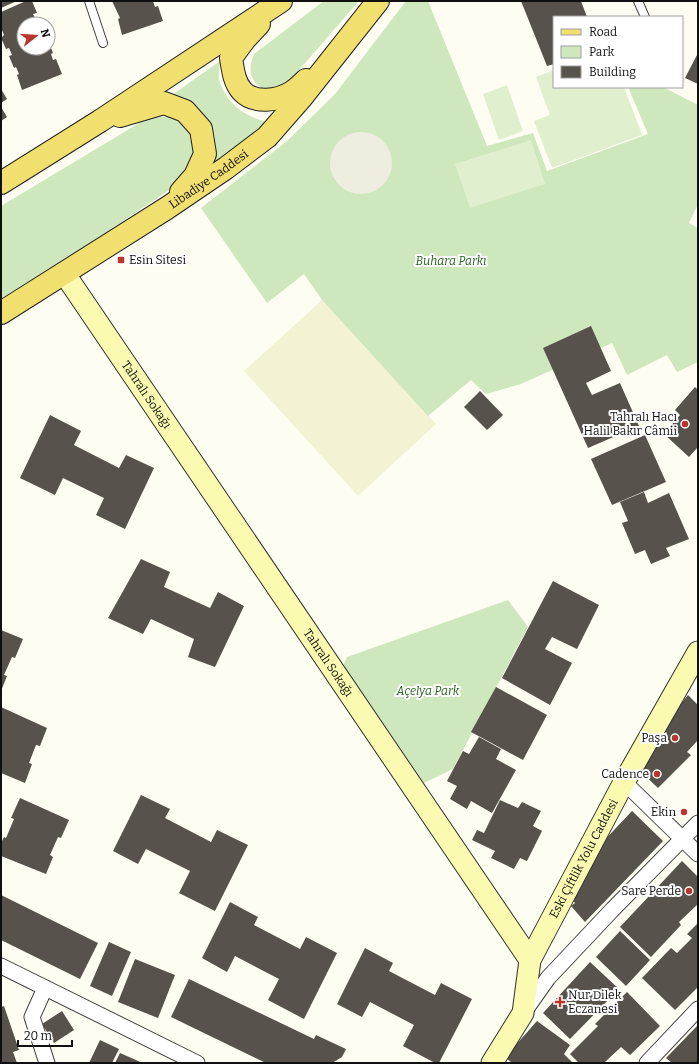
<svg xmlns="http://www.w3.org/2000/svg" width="699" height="1064" font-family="Bitter,serif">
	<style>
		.farmland { fill: #f3f3d3 }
		.green { fill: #cfe7bd }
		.pitch { fill: #e0efce }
		.plaza { fill: #efede0 }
		.building { fill: #57524c }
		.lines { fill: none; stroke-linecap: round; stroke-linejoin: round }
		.lane-casing { stroke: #424242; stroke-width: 10 }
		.street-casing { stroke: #424242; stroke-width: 17 }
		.secondary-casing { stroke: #313131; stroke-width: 23 }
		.primary-casing { stroke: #202020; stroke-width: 24 }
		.lane { stroke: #fff; stroke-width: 8 }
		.street { stroke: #fff; stroke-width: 15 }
		.secondary { stroke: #fafab1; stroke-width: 21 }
		.primary { stroke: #f1df70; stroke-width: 22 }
		.poi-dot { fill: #b8362e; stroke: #fff; stroke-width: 1.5 }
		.labels { text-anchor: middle; stroke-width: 4; stroke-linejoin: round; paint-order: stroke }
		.street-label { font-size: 12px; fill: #0f0f0f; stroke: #fff }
		.poi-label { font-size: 12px; fill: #0f0f0f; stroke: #fff; text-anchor: end }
		.park-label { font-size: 12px; font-style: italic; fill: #296422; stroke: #fff }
	</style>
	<rect width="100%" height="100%" fill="#fefdf2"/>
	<path class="farmland" d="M322,300L436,424L358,496L244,371Z"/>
	<g class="green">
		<path d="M324,1H359L286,85C282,86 278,90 274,91C271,92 265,90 262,88C249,80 248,68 254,54Z"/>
		<path d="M406,1H428L487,146L533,133L547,171L648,134L628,87H663L698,105V204L689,223L698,228V362L677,372L667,355L627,375L612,343L521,384L486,394L471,380L428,416L322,300L304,274L267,303L201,208L286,142L335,94Z"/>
		<path d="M220,61C220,67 218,75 219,80C226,103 245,117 267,122L213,168C221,127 209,111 172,95Z"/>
		<path d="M151,116L170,117L186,123L192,137L196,151L180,183L1,302V206Z"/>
		<path d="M508,600L528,627L453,769L422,784L341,670L347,657Z"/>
	</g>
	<g class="pitch">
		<path d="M554,70V87H624L642,135L552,168L534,121L550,115L536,77Z"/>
		<path d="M507,85L523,131L499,140L483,94Z"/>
		<path d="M531,140L545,184L470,208L455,164Z"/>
	</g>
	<circle class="plaza" cx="361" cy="163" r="31"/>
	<g class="building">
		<path d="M1,1H17L1,8Z"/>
		<path d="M26,1H32L37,13L33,14L37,22L40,21L41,24H24V48H48V41L53,53L51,54L53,60L56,59L62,74L22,90L17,75L19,74L16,67L14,68L9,56L12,55L9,48L6,49L1,38L4,35L1,28V12Z"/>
		<path d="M112,1H153L155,7L158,6L163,21L122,35L118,19L120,18Z"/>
		<path d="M521,1H581L587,17H554V64L547,66Z"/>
		<path d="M698,53V84L685,78Z"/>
		<path d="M1,89L7,99L1,103Z"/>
		<path d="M1,107L7,117L1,121Z"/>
		<path d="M591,326L611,371L586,383L592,395L620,383L639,426L588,448L543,348Z"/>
		<path d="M695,387L698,390V447L689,457L664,434L680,415L675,410Z"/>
		<path d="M480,391L503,415L487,430L464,407Z"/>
		<path d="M50,415L81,431L74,445L119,468L126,455L154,468L125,529L96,515L104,498L63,478L55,495L20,478Z"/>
		<path d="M645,435L666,482L612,505L591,459Z"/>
		<path d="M644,492L648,503L669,493L689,539L666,548L670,556L651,564L645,550L635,554L622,523L628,521L620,502Z"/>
		<path d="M141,559L170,572L164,587L210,608L218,592L244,606L215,667L188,657L194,639L151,619L143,634L108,618Z"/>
		<path d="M553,581L599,605L577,649L552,637L545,649L572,663L550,705L502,678Z"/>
		<path d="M1,630L23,639L15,658L12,657L4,675L7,676L1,691Z"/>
		<path d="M496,687L547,715L523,760L471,732Z"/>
		<path d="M688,695L698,705V740L687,752L691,755L658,788L639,770L667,733L661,728Z"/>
		<path d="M1,707L47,728L40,746L36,745L29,763L32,764L25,783L1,773Z"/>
		<path d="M479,737L501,749L496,759L516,770L492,813L471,801L467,809L450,799L457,786L447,781L463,751L469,754Z"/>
		<path d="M141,795L170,809L165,818L211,842L217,830L248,845L215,911L179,893L190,871L146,849L138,864L113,851Z"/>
		<path d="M20,798L69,820L61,838L58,837L50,855L53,857L46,874L1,856V843L4,837L6,838L14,819L11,818Z"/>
		<path d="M500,800L518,808L522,802L541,811L533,826L542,831L527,861L520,858L514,869L491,858L495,851L472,840L477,830L484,833Z"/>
		<path d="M632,811L663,841L585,922L571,906L575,903L571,898L597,848Z"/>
		<path d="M682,861L698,877V904L679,922L681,925L651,957L620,927Z"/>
		<path d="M1,895L98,943L80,979L1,940Z"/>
		<path d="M230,902L258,917L254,925L300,949L306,937L337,953L304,1019L268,1000L279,979L235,956L227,972L202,958Z"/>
		<path d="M698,923V987L675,1010L642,978L671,948L677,953L692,938L687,934Z"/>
		<path d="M620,931L650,960L626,986L596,957Z"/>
		<path d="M109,942L131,952L112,996L90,986Z"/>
		<path d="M365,948L393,963L389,971L435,995L441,983L472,999L439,1063H435L403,1046L414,1025L370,1002L362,1017L337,1004Z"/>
		<path d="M135,959L175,975L158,1018L118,1002Z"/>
		<path d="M590,962L619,989L570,1039L543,1013Z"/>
		<path d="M189,979L314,1039L316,1035L346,1049L342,1057L332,1063H266L171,1017Z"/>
		<path d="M627,992L660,1026L630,1055L621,1047L604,1063H579L570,1054L598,1026L595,1024Z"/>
		<path d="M4,1006L19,1050L13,1052L17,1063H1V1007Z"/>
		<path d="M62,1011L74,1030L54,1043L42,1024Z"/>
		<path d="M537,1021L570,1045L564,1054L573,1063H512L505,1057Z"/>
		<path d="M698,1025V1063H672L666,1058Z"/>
		<path d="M100,1040L119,1049L112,1063H89Z"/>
		<path d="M120,1053L136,1060L142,1063H115Z"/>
	</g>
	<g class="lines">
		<defs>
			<g id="lane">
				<path d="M89,1L103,43"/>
				<path d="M638,1L645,17"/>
			</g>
			<g id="street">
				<path d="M624,782L698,854"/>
				<path d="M1,966L197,1063"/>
				<path d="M45,988L32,1017L47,1063"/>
				<path d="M524,1012L548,978L613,909L698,823"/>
				<path d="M647,1063L698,1009"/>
			</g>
			<g id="secondary">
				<path id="s1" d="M64,273L530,960"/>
				<path id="s2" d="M492,1063L523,1013L530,960L624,782L698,652"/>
			</g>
			<g id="primary">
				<path d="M259,24L245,39L231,58C233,70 234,82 242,91C254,104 278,101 292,92C297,89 302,84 306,80"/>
				<path d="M120,116L164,103L185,111L201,129L205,154L195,176L181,192"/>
				<path d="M1,183L100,121L281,1"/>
				<path id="s3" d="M1,313L167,208L226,168L267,137L302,97L378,1"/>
			</g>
		</defs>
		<use href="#lane" class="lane-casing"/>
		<use href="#street" class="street-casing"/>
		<use href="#secondary" class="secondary-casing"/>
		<use href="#primary" class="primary-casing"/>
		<use href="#lane" class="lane"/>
		<use href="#street" class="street"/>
		<use href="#secondary" class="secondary"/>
		<use href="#primary" class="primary"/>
	</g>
	<g class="poi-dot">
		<rect x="117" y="256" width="8" height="8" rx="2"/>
		<circle cx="685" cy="424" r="4"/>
		<circle cx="675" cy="738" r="4"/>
		<circle cx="657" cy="774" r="4"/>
		<circle cx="684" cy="812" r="4"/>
		<circle cx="689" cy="891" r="4"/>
		<path d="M558 996h4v4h4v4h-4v4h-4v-4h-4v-4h4z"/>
	</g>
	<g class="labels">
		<g class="street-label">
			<text dy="4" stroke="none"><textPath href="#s3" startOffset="247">Libadiye Caddesi</textPath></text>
			<text dy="4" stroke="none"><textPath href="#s1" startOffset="147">Tahralı Sokağı</textPath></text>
			<text dy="4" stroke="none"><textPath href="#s1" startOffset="471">Tahralı Sokağı</textPath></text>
			<text dy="4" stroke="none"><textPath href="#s2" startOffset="227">Eski Çiftlik Yolu Caddesi</textPath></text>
		</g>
		<g class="poi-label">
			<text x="129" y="264" text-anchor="start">Esin Sitesi</text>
			<text x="677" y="421">Tahralı Hacı<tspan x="677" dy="14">Halil Bakır Câmii</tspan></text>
			<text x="667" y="742">Paşa</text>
			<text x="649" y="778">Cadence</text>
			<text x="676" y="816">Ekin</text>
			<text x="681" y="895">Sare Perde</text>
			<text x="568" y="999" text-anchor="start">Nur Dilek<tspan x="568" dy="14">Eczanesi</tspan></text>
		</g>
		<g class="park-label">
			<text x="451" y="265">Buhara Parkı</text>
			<text x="428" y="695">Açelya Park</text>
		</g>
	</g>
	<rect width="699" height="1064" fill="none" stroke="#0f0f0f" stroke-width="4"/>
	<rect x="553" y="16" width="130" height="72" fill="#ffffff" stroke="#9f9f9f"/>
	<rect x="561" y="29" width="20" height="6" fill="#f1df70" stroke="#9f9f9f"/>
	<text x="589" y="36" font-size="12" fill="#0f0f0f">Road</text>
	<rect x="561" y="46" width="20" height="12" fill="#cfe7bd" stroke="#9f9f9f"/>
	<text x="589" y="56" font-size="12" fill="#0f0f0f">Park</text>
	<rect x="561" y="66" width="20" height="12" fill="#57524c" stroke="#9f9f9f"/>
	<text x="589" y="76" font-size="12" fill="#0f0f0f">Building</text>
	<g transform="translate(36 36) rotate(73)"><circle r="19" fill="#ffffff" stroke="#9f9f9f"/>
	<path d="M0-3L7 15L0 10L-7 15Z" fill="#b8362e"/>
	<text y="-6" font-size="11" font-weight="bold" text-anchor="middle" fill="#0f0f0f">N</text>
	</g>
	<path d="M18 1040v6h54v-6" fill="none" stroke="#0f0f0f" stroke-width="2"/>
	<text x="24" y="1040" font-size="12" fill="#0f0f0f" stroke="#ffffff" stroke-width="3" paint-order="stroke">20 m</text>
</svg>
